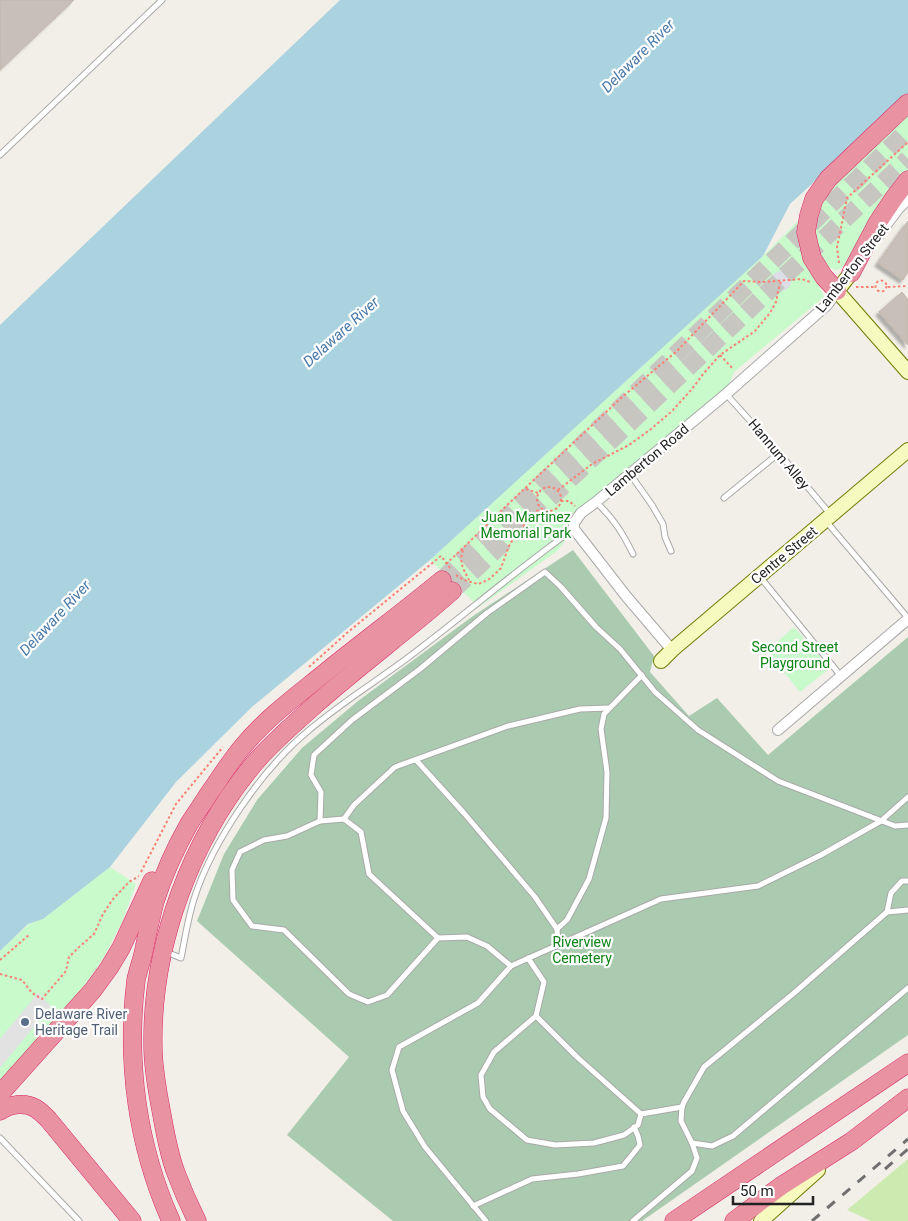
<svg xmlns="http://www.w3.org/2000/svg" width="908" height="1221" font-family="Roboto,sans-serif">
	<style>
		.grass { fill: #cdebb0 }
		.cemetery { fill: #aacbaf }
		.park { fill: #c8facc }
		.parking { fill: #e2e2e2 }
		.plaza { fill: #dddde8 }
		.water { fill: #aad3df }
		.building { fill: #c7bfb8; stroke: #c4b6ab; filter: url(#shadow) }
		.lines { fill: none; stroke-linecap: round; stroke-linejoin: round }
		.highway-tunnel { stroke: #c8c6c1; stroke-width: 18; stroke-dasharray: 18 9; stroke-linecap: butt }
		.lane-casing { stroke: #a9a9a9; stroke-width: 7 }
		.street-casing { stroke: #a9a9a9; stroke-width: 12 }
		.secondary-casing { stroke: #707d05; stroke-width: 16 }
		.highway-casing { stroke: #dc2a67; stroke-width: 19 }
		.path { stroke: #fa8072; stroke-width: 2; stroke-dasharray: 2.5 2.5; stroke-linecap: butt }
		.lane { stroke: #fff; stroke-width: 5 }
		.street { stroke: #fff; stroke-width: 10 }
		.secondary { stroke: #f7fabf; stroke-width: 14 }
		.highway { stroke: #e892a2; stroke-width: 18 }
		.rail { stroke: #707070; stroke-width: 3; stroke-dasharray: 10 10; stroke-linecap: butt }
		.service-dot { fill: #5c6f8a; stroke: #fff; stroke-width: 2 }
		.labels { text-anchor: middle; stroke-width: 4.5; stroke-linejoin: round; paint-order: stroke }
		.street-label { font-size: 14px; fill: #222; stroke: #fff }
		.park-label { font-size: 14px; fill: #0c8416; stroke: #fff }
		.service-label { font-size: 14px; fill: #4e5e75; stroke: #fff; text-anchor: start }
		.water-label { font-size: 15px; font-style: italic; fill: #4a7aab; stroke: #fff }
	</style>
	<defs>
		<filter id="shadow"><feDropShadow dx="-3.5" dy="3.5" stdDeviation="1" flood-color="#0004"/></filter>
	</defs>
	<rect width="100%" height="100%" fill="#f2efe9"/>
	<path class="grass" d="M908,1159V1221H871L847,1210Z"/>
	<path class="cemetery" d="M573,550L654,656L650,672L689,716L717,698L768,755L908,637V1035L642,1221H393L287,1135L349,1057L197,921L224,854L257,800L302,748L358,701L473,616Z"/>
	<g class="park">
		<path d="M908,113V172L846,265L837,270L827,267L821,262L813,230L822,191Z"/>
		<path d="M799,220C802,238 804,255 812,272C816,281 821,288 824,297L734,372L726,394L596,502L557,551L479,607L430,560L763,256Z"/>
		<path d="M794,627L830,668L800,692L767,651Z"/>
		<path d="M110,867L136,884L122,922L103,959L86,983L70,1003L0,1083V951L29,924L43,919Z"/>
	</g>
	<path class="parking" d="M38,993L51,1006L0,1068V1039Z"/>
	<circle class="plaza" cx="781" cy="281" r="10"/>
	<path class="water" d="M340,0H908V96L790,204L763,256L430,560L253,706L176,782L110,867L43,919L28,924L0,951V325Z"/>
	<g class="building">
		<path d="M0,0H74L0,70Z"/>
		<path d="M908,221V272L903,280L878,263Z"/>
		<path d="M902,292L908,300V345L879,312Z"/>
	</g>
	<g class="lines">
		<g class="highway-tunnel">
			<path d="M442,580L908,130"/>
			<path d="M452,591L908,159"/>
		</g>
		<defs>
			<g id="lane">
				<path d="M0,155L162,0"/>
				<path d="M726,394L779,453L831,515"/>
				<path d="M630,474L652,505L663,524L665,537L671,551"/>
				<path d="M724,498L779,453"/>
				<path d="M596,502C614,519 622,532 633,554"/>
				<path d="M825,520L908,618"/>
				<path d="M761,578L841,676"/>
				<path d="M416,760L463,812L535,897L557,929"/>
				<path d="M344,819L354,805L395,767L508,726L580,709L609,708"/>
				<path d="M320,821L287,836L264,840L240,852L232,870L233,900L252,926L284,930L349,994L368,1002L387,995L438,938L467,937L487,946L511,966"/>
				<path d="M887,912L908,910"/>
				<path d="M438,938L369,874L361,832L344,819L320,821L321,792L311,775L314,755L352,720L420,669L487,613L545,572L561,587L596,627L620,649L655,692L698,730L778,781L895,826L908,825"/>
				<path d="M558,945L557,929L567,920L589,879L606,818L607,772L601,729L604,714L642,675"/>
				<path d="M166,952L181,958C185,938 188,918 194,899C212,842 262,769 308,731C343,701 382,678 418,650C456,621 493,590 531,561C546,550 559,539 574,529"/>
				<path d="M528,958L544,982L536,1016L577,1057L641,1114L682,1107"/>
				<path d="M536,1016L494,1052L481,1075L483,1097L490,1109L527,1140L555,1145L594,1143L624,1135L638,1125L641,1114"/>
				<path d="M0,1138L79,1221"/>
				<path d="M692,1143L712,1146L733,1136L908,988"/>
				<path d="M473,1206L532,1179L578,1174L623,1166L640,1145L638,1136L634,1127"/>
				<path d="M486,1221L425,1147L403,1111L392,1070L399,1047L478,1003L511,966L661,899L758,886L821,855L881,821L908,797"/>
				<path d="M633,1221L692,1171L697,1158L692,1143L681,1121L682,1107L684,1102L704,1067L794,993L887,912L891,893L902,881H908"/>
			</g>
			<g id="street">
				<path d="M878,236L898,209L908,199"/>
				<path d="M672,650L626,596L574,529V523L581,513L596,502L726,394L827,305L837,291"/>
				<path d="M778,730L908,619"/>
			</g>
			<g id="secondary">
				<path d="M851,273L837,291L908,372"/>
				<path d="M661,661L672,650L908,450"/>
				<path d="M761,1221L818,1170"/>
			</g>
			<g id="highway">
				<path d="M851,273L878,222L894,198L908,180"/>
				<path d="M837,291L824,277L812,258L806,232L809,215L814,199L828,179L908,103"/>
				<path d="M0,1094L93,990L109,968L121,948L152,881"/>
				<path d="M0,1111C10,1104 25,1102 35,1108C40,1111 44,1115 48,1119L132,1221"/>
				<path d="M171,1221C137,1145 126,1062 136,980C138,970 142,960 144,950C147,934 151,917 155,901C163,876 176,847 189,824C195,814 202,805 208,795C220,778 231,760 244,745C265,720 291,700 316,680C357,646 401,614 442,580"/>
				<path d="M197,1221C189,1205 182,1189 176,1173C168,1152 165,1131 161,1110C157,1089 153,1068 153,1047C151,945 192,835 258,759C276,739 296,722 316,704C360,665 408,630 452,591"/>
				<path d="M674,1221L908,1063"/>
				<path d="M734,1221L781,1186L852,1141L908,1098"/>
			</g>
		</defs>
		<use href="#lane" class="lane-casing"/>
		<use href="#street" class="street-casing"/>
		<use href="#secondary" class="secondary-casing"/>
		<use href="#highway" class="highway-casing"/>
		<g class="path">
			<path d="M839,263L837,247L847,198L908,142"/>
			<circle cx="881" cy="286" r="5.5"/>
			<path d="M856,287H876"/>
			<path d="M888,287L908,286"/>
			<path d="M720,355L733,369"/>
			<circle cx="549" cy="499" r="12"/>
			<path d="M526,489L538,493"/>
			<path d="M558,490L592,464L629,445L651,429L672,411L692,389L704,373L720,355L755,331L770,313L777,300V295L781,281"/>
			<path d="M561,501H569L575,506"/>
			<path d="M550,512L545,524L549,530L555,534"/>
			<path d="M463,550C459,564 463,568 469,580"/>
			<path d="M446,564L463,548L503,509L621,398L677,351L744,281L762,282L802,279L810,282"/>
			<path d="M456,575L464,580L478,584L488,580L496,573L501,568L509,546L516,534L540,508"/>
			<path d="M309,667L348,632L441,556L450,568"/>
			<path d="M141,872L176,804L223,747"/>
			<path d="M0,960L30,934"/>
			<path d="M0,974L22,980L32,993L42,999L66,971L69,957L78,948L94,934L103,914L113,899L129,882L139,876"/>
		</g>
		<use href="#lane" class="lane"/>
		<use href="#street" class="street"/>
		<use href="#secondary" class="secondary"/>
		<use href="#highway" class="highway"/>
		<g class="rail">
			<path d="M885,1169L908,1149"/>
			<path d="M812,1221L908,1139"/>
		</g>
	</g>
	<circle class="service-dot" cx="25" cy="1022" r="5"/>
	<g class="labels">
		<g class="street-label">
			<text transform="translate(852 268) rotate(-52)" y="5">Lamberton Street</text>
			<text transform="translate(779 454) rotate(50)" y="5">Hannum Alley</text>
			<text transform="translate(647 460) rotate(-40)" y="5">Lamberton Road</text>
			<text transform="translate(784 555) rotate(-40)" y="5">Centre Street</text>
		</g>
		<g class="park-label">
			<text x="526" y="522">Juan Martinez<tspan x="526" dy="16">Memorial Park</tspan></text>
			<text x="795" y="652">Second Street<tspan x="795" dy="16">Playground</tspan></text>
			<text x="582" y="947">Riverview<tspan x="582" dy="16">Cemetery</tspan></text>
		</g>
		<g class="service-label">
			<text x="35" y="1019">Delaware River<tspan x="35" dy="16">Heritage Trail</tspan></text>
		</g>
		<g class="water-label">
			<text transform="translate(638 56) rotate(-45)" y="5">Delaware River</text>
			<text transform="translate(341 332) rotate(-42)" y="5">Delaware River</text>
			<text transform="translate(55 618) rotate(-47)" y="5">Delaware River</text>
		</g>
	</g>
	<path d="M733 1196v8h80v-8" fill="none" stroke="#222222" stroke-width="2.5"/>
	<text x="740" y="1196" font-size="15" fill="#222222" stroke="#ffffff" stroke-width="4" paint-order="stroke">50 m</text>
</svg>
